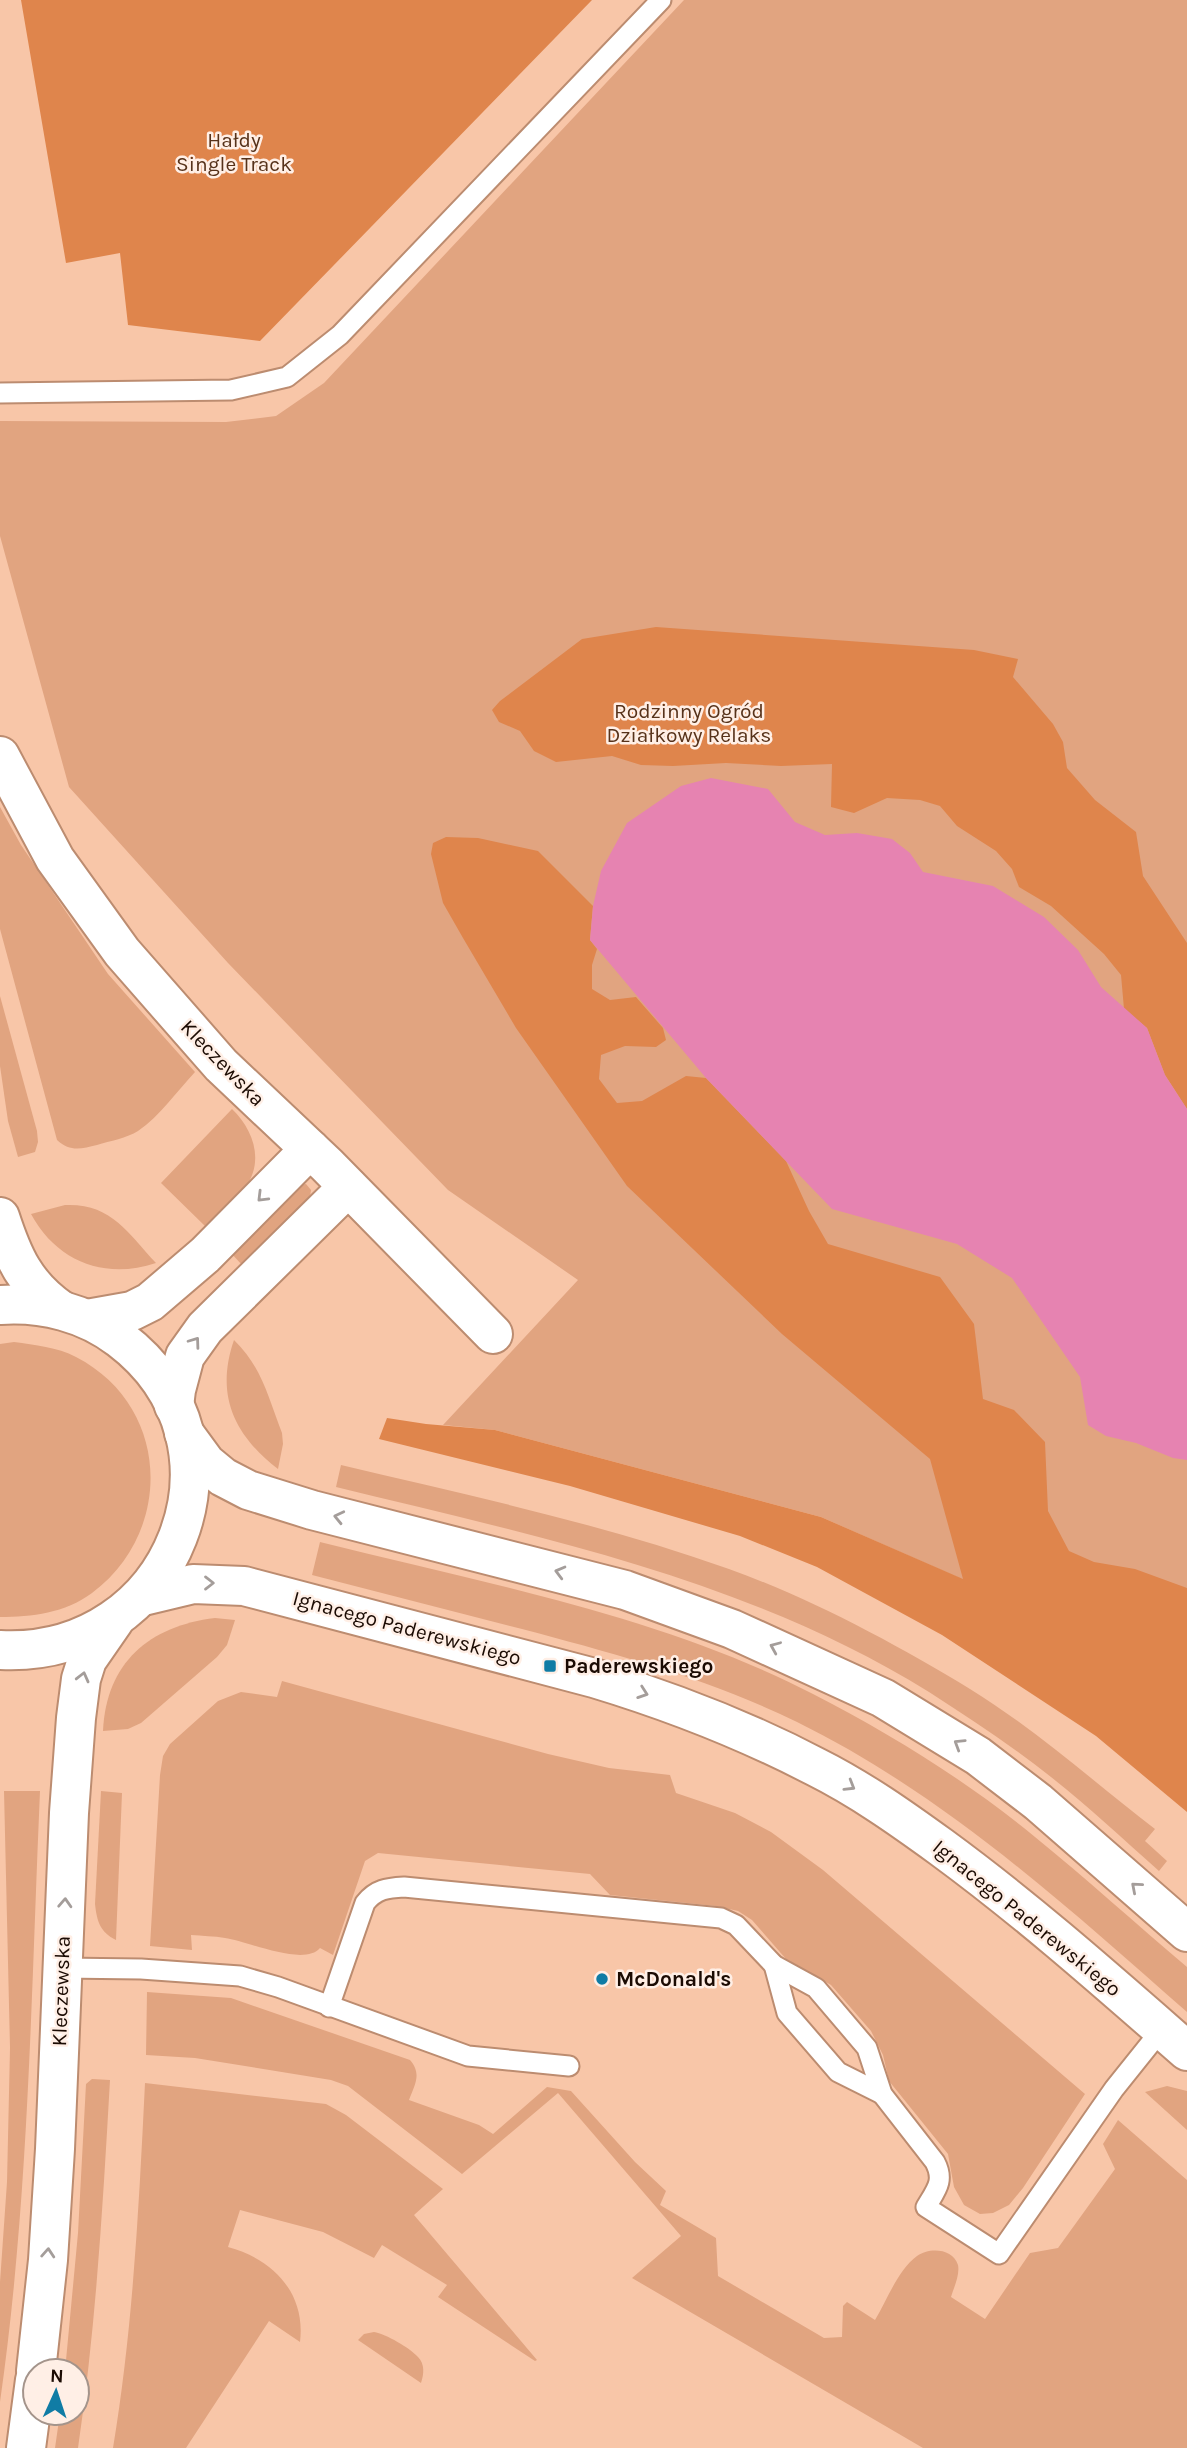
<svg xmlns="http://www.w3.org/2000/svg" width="1187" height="2448" font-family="Karla,sans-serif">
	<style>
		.green { fill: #e1a480 }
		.forest { fill: #df854c }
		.water { fill: #e683b1 }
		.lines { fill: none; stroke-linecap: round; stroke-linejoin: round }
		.service-casing { stroke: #bc8c70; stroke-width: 23 }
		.minor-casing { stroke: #bc8c70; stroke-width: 42 }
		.secondary-casing { stroke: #bc8c70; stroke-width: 42 }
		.service { stroke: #fff; stroke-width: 19 }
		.minor { stroke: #fff; stroke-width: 38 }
		.secondary { stroke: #fff; stroke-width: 38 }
		.oneway { stroke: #a49d9a }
		.poi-dot { fill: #107ca5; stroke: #ffefe6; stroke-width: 2.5 }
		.labels { text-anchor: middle; stroke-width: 5; stroke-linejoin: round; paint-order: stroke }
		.park-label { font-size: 21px; fill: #57321a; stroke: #ffefe6 }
		.street-label { font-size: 21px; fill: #1b0b03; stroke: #ffefe6 }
		.poi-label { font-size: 21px; font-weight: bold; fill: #1b0b03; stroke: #ffefe6; text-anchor: start }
	</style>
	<rect width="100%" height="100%" fill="#f8c6a8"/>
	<g class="green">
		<path d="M684,0H1187V1723L964,1580L821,1517L495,1430L443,1425L578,1280L448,1190L228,963L69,787L0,536V421L226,422L276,416L324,383Z"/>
		<path d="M0,807L21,845L108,974L195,1072C177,1091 160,1116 138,1131C127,1138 110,1141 97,1145C81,1149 70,1152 57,1140L0,929Z"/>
		<path d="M0,996L37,1131L38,1142L35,1152L18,1157L8,1121L0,1066Z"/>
		<path d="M232,1109C253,1129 265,1161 245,1188C234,1202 219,1214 206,1227L161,1183Z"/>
		<path d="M306,1184L311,1190L310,1197L242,1265L231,1253L299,1185Z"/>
		<path d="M65,1205C111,1203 127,1232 156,1263C105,1280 57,1262 31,1214Z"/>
		<path d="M234,1340C262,1367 268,1397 282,1433L283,1444L278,1469C234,1435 215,1395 234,1340Z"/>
		<path d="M14,1342C35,1345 57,1347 76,1357C171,1406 174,1532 92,1593C65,1613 32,1617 0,1617V1344Z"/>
		<path d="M341,1465C471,1496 603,1524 729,1569C810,1598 896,1644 970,1689C1035,1729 1094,1782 1155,1829L1145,1841L1167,1861L1159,1871C1123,1839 1088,1806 1051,1777C1012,1746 971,1719 929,1692C749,1580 540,1537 336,1487Z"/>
		<path d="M320,1542C483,1583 662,1616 813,1694C891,1734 967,1781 1035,1837C1087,1879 1136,1924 1187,1967V2012C1065,1905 945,1795 797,1722C709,1679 616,1654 522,1629C452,1611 382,1593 312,1575Z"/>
		<path d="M215,1618L235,1620L227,1645L217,1657L141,1723L128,1729L103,1731C106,1663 149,1626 215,1618Z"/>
		<path d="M282,1681L548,1754L609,1768L670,1775L676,1793L735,1813L771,1832L823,1870L1085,2094L1023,2188L1009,2205L993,2213L980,2214L964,2205L954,2187L948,2154L889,2081L883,2055L871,2031L831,1985L786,1959L752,1920L738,1911L716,1906L610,1895L590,1874L378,1853L365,1861L333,1955L320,1948C304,1967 247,1941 225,1938C214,1936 202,1936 191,1935L192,1950L150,1946L160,1775L163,1756L170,1744L218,1701L241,1692L277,1697Z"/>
		<path d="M4,1791H40C31,1994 29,2200 0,2402V2282L7,2182L10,2048Z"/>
		<path d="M101,1791L122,1793L116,1940C100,1932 97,1922 95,1904Z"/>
		<path d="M147,1992L231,1998L410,2060C422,2074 415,2084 409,2100L479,2125L493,2134L547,2087L571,2091L635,2162L666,2191L660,2205L716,2238L718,2276L824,2338L842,2337L843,2306L847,2302L875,2320C887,2300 898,2270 917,2256C929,2247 953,2248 958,2265C960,2275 954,2287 951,2297L985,2319L1030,2253L1058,2248L1115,2169L1103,2144L1118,2120L1187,2180V2448H923L632,2278L681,2236L558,2093L462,2174L348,2086L331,2080L195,2058L146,2055Z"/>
		<path d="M92,2079L110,2080C103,2203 96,2326 78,2448H55L60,2413H77V2371H65L78,2233L86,2084Z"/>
		<path d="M145,2083L326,2104L346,2115L443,2189L414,2215L537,2360L535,2361L438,2297L447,2285L382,2245L374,2258L323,2232L240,2210L228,2247C273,2259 306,2293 300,2342L269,2321L186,2448H113C133,2328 139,2205 145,2083Z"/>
		<path d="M1167,2086L1187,2091V2130L1145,2092Z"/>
		<path d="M374,2332C386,2334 410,2348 418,2357C425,2364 424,2374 421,2383L358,2340L364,2334Z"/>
	</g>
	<g class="forest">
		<path d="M21,0H592L260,341L128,325L120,253L66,263Z"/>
		<path d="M656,627L974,650L1018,659L1013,677L1053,724L1063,742L1067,768L1095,800L1136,832L1143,876L1187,943V1109L1165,1075L1147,1028L1124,1009L1121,975L1104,954L1051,906L1019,887L1012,869L996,851L957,826L940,806L920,800L887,798L854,813L831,807L832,764L781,766L726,763L673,766L641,765L612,756L556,762L534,751L520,731L499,722L492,710L500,701L582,639Z"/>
		<path d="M446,837L478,838L538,851L593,906L590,940L597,949L592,965V989L610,1000L636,997L663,1028L666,1040L656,1047L625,1046L601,1055L599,1079L617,1103L642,1101L686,1076L706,1078L786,1161L809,1211L828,1244L940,1277L974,1324L983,1399L1014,1410L1045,1442L1048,1511L1069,1551L1094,1562L1135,1569L1187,1588V1812L1096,1736L942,1635L817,1567L740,1536L570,1486L379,1439L387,1418L426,1424L495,1430L821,1517L963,1579L930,1459L782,1334L627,1186L516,1028L463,938L443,903L431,854L433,843Z"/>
	</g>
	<path class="water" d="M711,778L768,789L795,822L825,835L857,833L892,839L910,853L923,872L993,886L1044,917L1078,950L1101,987L1147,1028L1165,1075L1187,1109V1460L1173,1458L1136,1443L1106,1436L1088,1425L1080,1377L1012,1278L957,1244L832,1209L706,1078L590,940L593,906L601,871L627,823L681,786Z"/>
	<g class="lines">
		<defs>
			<g id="service">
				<path d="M0,393L231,390L287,377L340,335L661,0"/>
				<path d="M774,1965L787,2013L838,2072L882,2094"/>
				<path d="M62,1968L141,1969L240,1976L278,1987L468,2056L569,2066"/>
				<path d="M329,2007L365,1903C376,1889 387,1888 404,1887L721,1918L736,1925L774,1965L816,1988L867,2048L882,2094L935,2162C945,2181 936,2190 926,2207L999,2254L1114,2089L1162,2029"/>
			</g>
			<g id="minor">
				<path d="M0,756L55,859L122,952L221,1065L327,1165L493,1334"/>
				<path d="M87,1319L132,1311L150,1302L205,1255L310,1149"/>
				<path d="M174,1406L176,1390L185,1356L205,1328L348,1187"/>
			</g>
			<g id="secondary">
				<path d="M0,1217C13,1257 25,1285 61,1310"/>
				<path d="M0,1305C43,1302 86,1313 120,1339C259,1444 175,1659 0,1650"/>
				<path d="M184,1433L206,1463L223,1477L248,1490L312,1510L625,1590L732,1629L883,1698L978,1756L1038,1802L1187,1932"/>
				<path d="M143,1596L193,1584L244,1586L594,1678C670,1701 745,1730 816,1767C860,1789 901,1818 941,1847C1027,1910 1107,1981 1187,2051"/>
				<path d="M36,2371L48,2260L55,2149L69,1813L76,1718L81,1679L87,1660L114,1621"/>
				<path d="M26,2448L35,2380"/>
			</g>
		</defs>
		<use href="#service" class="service-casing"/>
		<use href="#minor" class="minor-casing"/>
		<use href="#secondary" class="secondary-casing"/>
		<use href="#service" class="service"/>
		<use href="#minor" class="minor"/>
		<use href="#secondary" class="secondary"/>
	</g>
	<defs><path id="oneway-chevron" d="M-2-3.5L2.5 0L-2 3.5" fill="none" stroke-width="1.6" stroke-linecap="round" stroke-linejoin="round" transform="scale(1.75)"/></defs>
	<g class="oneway">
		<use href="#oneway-chevron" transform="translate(262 1197) rotate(135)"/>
		<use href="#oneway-chevron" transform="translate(195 1342) rotate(-54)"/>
		<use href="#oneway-chevron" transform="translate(339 1517) rotate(-167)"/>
		<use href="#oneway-chevron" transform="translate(560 1572) rotate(-165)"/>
		<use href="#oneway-chevron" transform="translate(209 1583)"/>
		<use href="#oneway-chevron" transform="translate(775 1647) rotate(-157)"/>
		<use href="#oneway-chevron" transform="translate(83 1677) rotate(-76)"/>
		<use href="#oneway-chevron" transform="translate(643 1693) rotate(19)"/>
		<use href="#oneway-chevron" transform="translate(959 1744) rotate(-148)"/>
		<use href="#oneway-chevron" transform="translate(850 1786) rotate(31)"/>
		<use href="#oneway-chevron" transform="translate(1136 1887) rotate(-139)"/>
		<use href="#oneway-chevron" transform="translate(65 1903) rotate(-87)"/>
		<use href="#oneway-chevron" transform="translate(48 2253) rotate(-86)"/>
	</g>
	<g class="poi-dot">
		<rect x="543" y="1659" width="14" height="14" rx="3.5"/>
		<circle cx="602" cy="1979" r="7"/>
	</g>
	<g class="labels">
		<g class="park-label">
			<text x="234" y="147">Hałdy<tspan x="234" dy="24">Single Track</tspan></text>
			<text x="689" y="718">Rodzinny Ogród<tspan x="689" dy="24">Działkowy Relaks</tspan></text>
		</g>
		<g class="street-label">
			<text transform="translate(223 1063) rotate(46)" y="7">Kleczewska</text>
			<text transform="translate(407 1628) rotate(15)" y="7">Ignacego Paderewskiego</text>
			<text transform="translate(1027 1918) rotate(39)" y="7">Ignacego Paderewskiego</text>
			<text transform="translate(61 1991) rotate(-88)" y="7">Kleczewska</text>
		</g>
		<g class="poi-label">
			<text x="564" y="1673">Paderewskiego</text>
			<text x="616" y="1986">McDonald's</text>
		</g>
	</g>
	<g transform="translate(56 2392) rotate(3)"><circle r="33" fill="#ffefe6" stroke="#a4948b" stroke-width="2"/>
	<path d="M0-5L12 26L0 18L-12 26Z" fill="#107ca5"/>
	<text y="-10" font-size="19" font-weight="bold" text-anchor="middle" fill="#1b0b03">N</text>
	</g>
</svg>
